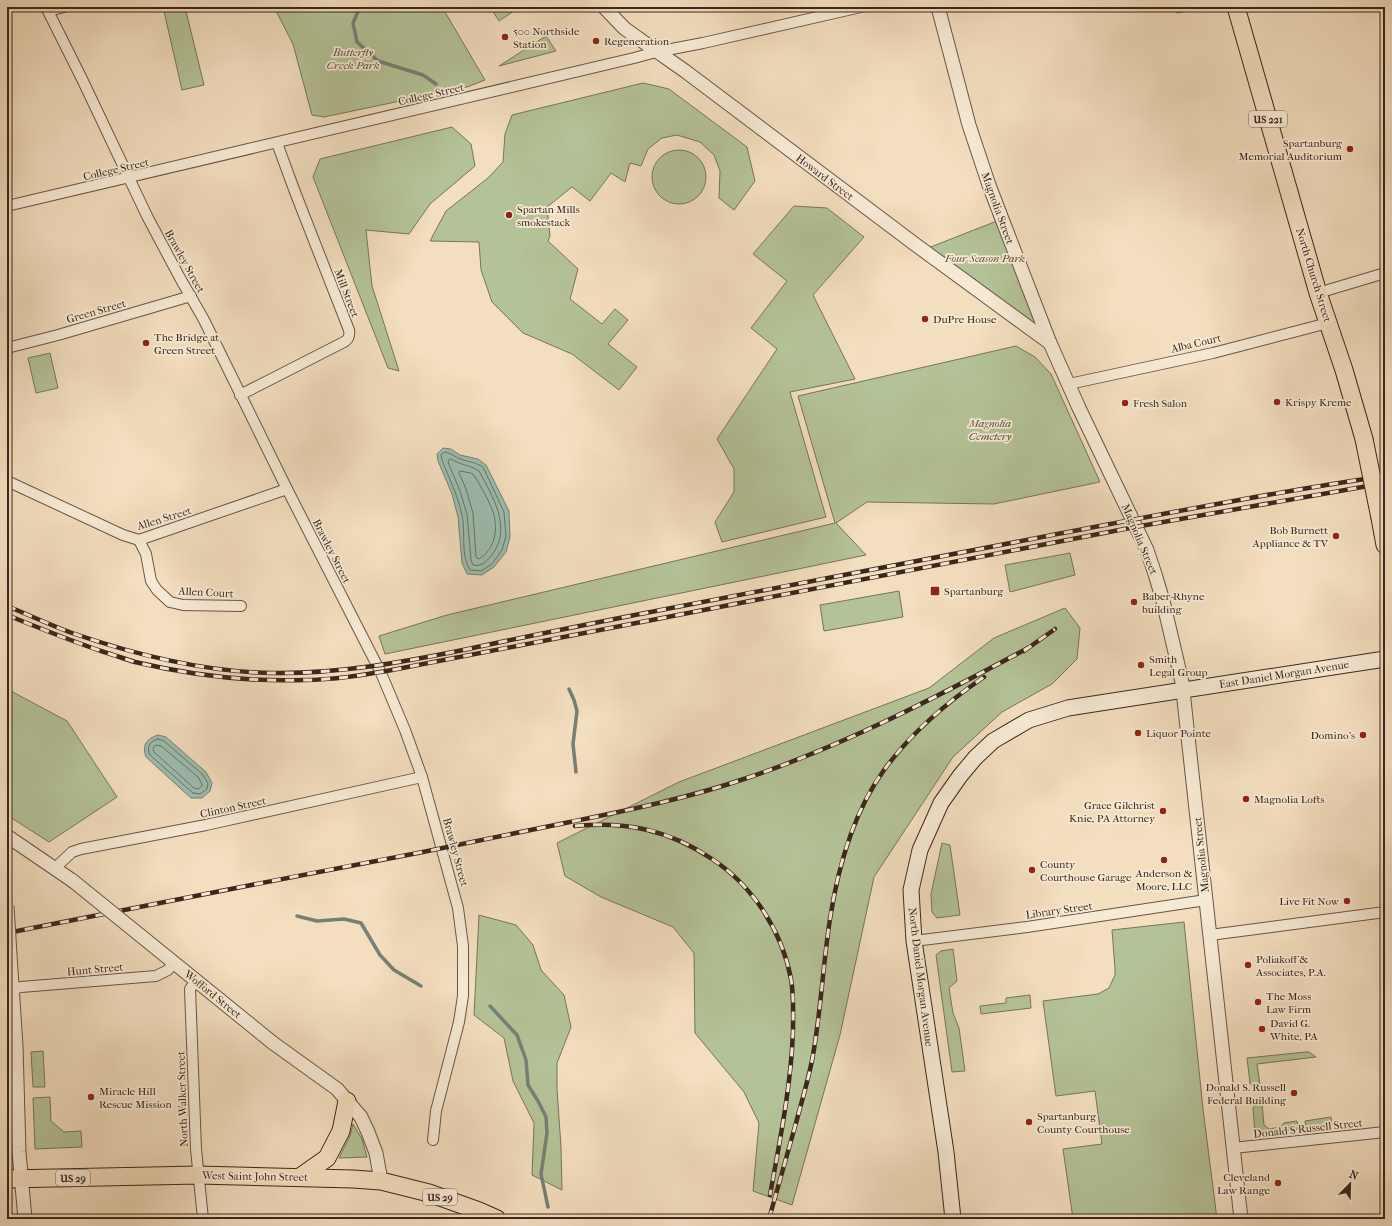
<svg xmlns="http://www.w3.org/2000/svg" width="1392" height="1226" font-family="'IM FELL French Canon',serif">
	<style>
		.green { fill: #b4c297; stroke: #78745a }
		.water { fill: #9cbcae; stroke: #768074 }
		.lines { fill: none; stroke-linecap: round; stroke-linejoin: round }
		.shore { stroke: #6c7165; stroke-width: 1 }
		.stream { stroke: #768074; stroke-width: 3.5 }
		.minor-casing { stroke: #6a5445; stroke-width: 12 }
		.tertiary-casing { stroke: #6a5445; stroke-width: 15 }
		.secondary-casing { stroke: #3c261c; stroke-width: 17 }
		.primary-casing { stroke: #3c261c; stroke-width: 19 }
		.minor { stroke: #f7ead5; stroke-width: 10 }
		.tertiary { stroke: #f7ead5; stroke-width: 13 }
		.secondary { stroke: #f7ead5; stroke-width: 15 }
		.primary { stroke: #f3debf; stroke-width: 17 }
		.rail-casing { stroke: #3c261c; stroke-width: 4.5 }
		.rail { stroke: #f7ead5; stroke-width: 3; stroke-dasharray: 9; stroke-linecap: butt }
		.tertiary-bridge-casing { stroke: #6a5445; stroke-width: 15; stroke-linecap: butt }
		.primary-bridge-casing { stroke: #3c261c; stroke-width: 19; stroke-linecap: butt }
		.tertiary-bridge { stroke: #f7ead5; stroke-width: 13 }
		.primary-bridge { stroke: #f3debf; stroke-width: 17 }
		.poi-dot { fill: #8f2418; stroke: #f7ead5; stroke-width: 1.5 }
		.labels { text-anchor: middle; stroke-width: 3.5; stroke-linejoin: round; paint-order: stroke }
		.shield { fill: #f7ead5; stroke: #746154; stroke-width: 1 }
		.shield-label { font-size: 10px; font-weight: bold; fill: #3c261c }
		.poi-label { font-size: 11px; fill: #3c261c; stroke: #f7ead5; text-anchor: start }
		.park-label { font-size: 11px; font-style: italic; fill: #5a4d3b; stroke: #f7ead5 }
		.street-label { font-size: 11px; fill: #3c261c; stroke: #f7ead5 }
	</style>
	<rect width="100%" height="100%" fill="#f3debf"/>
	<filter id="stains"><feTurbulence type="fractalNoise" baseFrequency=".005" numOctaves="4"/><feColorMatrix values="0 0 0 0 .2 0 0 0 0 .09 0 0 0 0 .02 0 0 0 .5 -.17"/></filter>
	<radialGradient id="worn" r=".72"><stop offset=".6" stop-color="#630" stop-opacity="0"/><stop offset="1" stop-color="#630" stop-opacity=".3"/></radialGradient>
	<g class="green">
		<path d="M163,7H185L204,85L182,90Z"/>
		<path d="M274,7H442L485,80L467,87L324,117L312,115L293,44Z"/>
		<path d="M490,7H520L499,21Z"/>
		<path d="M1176,7H1207L1177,13Z"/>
		<path d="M546,36L556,51L499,66Z"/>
		<path d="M643,83L669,89L747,147L755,181L734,210L719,198L720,171L714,155L700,142L677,135L662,138L648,149L641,166L630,163L625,182L611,173L590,201L572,187L547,207L550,236L548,241L578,269L570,299L602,324L615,309L628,320L608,344L637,367L619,390L572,354L523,333L492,302L481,270L479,242L430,241L446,211L488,178L503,162L505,134L512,115Z"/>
		<path d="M452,127L471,144L475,166L430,204L409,234L366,230L372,286L399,371L388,368L313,177L320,159Z"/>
		<circle cx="679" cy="177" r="27"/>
		<path d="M794,206L827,208L864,237L813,295L855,379L790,392L826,517L722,542L715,522L734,492V469L717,439L777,349L751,328L787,281L753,254Z"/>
		<path d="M1002,219L1050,343L923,250Z"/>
		<path d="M1016,346L1035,357L1051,374L1100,482L994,504L867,502L836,523L866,555L385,654L379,636L447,615L835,523L798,396Z"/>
		<path d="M50,353L58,388L36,393L28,358Z"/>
		<path d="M1070,553L1075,575L1010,592L1005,565Z"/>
		<path d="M899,591L903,617L824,631L820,605Z"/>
		<path d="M1065,608L1080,628L1077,659L1052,684L1002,712L953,757L874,877L840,1035L792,1205L753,1191L759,1123L744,1092L695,1033L694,953L673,927L601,897L565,876L557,843L679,782L929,688L994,638Z"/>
		<path d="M7,689L67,721L117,797L49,842L10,817L7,792Z"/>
		<path d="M942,843L950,845L960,915L937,918L932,912L931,894Z"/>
		<path d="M479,915L516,925L533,945L541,970L564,995L571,1027L557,1063V1089L561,1147L562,1190L532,1175L534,1123L513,1081L504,1038L474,1015Z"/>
		<path d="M1184,922L1203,1109L1217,1219H1073L1063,1149L1102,1144L1095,1091L1056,1096L1043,1001L1098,994L1109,988L1115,975V968L1112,930Z"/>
		<path d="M953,949L957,981L949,988L953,1013L959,1028L965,1071L952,1072L936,955L941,951Z"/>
		<path d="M1030,995L1031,1008L981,1014L980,1006L1006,1003V998Z"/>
		<path d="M43,1051L45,1087H33L31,1052Z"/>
		<path d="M1306,1052H1309L1316,1057L1257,1064L1260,1085L1252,1086L1250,1083L1247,1058Z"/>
		<path d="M50,1097L51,1121L64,1132L81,1131L82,1147L35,1149L33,1098Z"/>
		<path d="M1262,1104L1264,1125L1269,1129L1281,1127L1284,1123L1297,1121L1298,1129L1255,1134L1253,1108L1255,1105Z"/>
		<path d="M1331,1117L1332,1125L1306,1128L1305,1121Z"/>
		<path d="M353,1124L362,1139L367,1157L339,1158L350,1136Z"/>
	</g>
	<g class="water">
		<path d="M443,448L451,449L460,455L478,459L486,465L509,511L510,537L506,552L494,567L482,575L467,574L462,563L458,517L452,494L438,461L437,454Z"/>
		<path d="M158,735L166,737L206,772L212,783L210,791L202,798H191L146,757C142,745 146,739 158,735Z"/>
	</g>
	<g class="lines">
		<g class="shore">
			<path d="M445,452C451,453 455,457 460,459C469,462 475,462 483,467L504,512L506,536L502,550L492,564L481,571L470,570C460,554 466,533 462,515C458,496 449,478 442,460L441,455Z"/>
			<path d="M451,459C460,465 470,465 479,471C493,497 513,529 491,556C486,562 481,567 473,565L471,560L467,514L460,491L448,462L449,460Z"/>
			<path d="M460,471L471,473L474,475C480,485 491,504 494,515C498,532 494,550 479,559L476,557L473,513L466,489L459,473Z"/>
			<path d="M158,739L164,741L202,774L208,783L207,789L200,794L193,793L150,755C146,747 150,741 158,739Z"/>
			<path d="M156,745L161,746L198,777L202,784V786L198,789L194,788L154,752L153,749Z"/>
		</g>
		<g class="stream">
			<path d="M360,7L353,23L357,42L378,61L423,75L436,84"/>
			<path d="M569,689L574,700L577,711L573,744L576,772"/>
			<path d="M297,916L317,921L344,919L361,923L380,955L394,970L421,986"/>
			<path d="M490,1006L517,1035L526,1060L528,1085L538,1101L546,1117L547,1133L541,1174L548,1207"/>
		</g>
		<defs>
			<g id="minor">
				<path d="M46,7L82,79L147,216L180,278L204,320L287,489L381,673L405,730L422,777L458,908L463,946V996L459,1022L436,1111L433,1140"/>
				<path d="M48,11L64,7"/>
				<path d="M7,206L634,58L656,52L703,43L861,7"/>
				<path d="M1318,293L1385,273"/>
				<path d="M7,348L58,335L191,296"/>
				<path d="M1069,384L1213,353L1328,323"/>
				<path d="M240,395L344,342C349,339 350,336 349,330L295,192L277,143"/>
				<path d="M7,481L123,535L139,540L287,489"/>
				<path d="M139,540L146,554L151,581L157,590L170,602L183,605L241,606"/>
				<path d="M55,868L72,852L81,849L206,825L422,777"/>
				<path d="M1210,935L1385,912"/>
				<path d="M914,941L1027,927L1206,900"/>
				<path d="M196,980L190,989L196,1149L203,1219"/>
				<path d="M12,989L21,987L156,976L168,970L174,962"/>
				<path d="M1233,1148L1385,1132"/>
			</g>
			<g id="tertiary">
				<path d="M604,7L624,28L635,36L685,71L916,245L1050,343"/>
				<path d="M938,7L969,125L989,185L1002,219L1050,343L1079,408L1147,550L1155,574L1163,601L1182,682L1241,1219"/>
				<path d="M7,836L73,881"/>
				<path d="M141,936L273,1043L337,1089L361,1117L368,1132L376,1153L381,1181"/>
				<path d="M10,955L16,1046L19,1152L25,1219"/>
			</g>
			<path id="secondary" d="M953,1219L946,1152L914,941L911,890L920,850L941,803L960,776L975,758L993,741L1029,720L1068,708L1087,705L1385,659"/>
			<g id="primary">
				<path d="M1236,7L1318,293L1344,370L1364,439"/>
				<path d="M1380,518L1385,545"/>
				<path d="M300,1177L327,1158L341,1131L347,1101"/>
				<path d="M7,1179L198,1175L353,1179L381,1181L429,1193L479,1211L497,1219"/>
			</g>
		</defs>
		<use href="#minor" class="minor-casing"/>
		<use href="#tertiary" class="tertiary-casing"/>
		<use href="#secondary" class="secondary-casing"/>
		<use href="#primary" class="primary-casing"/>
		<use href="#minor" class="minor"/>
		<use href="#tertiary" class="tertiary"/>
		<use href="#secondary" class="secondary"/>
		<use href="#primary" class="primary"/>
		<defs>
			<g id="rail">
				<path d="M7,606C29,615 50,625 72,633C136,655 204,672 272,673C339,674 404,662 468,649C524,637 579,626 635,615C769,589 903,564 1037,538C1153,516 1268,493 1385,476"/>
				<path d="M7,615C39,628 71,641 104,652C114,655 125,659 135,662C190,675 248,682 304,680C334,680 363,675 392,670L1135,527L1385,483"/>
				<path d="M1024,651L1055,629"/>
				<path d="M575,826C626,821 669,830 712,859C753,886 782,931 791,979C794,996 793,1014 793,1031C791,1086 780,1140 770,1195"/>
				<path d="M7,933C146,906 284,878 423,852C472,842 521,832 570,822C629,810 689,798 747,778C845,745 937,697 1028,648"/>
				<path d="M769,1219C778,1187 787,1155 796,1123C802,1100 809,1078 813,1055C821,1010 823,964 830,919C838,867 853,813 884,770C911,733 946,703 984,677"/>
			</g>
		</defs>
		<use href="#rail" class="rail-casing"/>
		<use href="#rail" class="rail"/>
		<defs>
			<g id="tertiary-bridge">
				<path d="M73,881L141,936"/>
				<path d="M7,906L10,955"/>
			</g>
			<path id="primary-bridge" d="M1364,439L1380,518"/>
		</defs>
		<use href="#tertiary-bridge" class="tertiary-bridge-casing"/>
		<use href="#primary-bridge" class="primary-bridge-casing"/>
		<use href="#tertiary-bridge" class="tertiary-bridge"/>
		<use href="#primary-bridge" class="primary-bridge"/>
	</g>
	<g class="poi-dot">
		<circle cx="505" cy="37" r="4"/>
		<circle cx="596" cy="41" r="4"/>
		<circle cx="1350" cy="149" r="4"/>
		<circle cx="509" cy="215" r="4"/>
		<circle cx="925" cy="319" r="4"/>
		<circle cx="146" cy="343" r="4"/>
		<circle cx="1277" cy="402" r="4"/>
		<circle cx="1125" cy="403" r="4"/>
		<circle cx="1336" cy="536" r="4"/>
		<rect x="930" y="586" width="10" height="10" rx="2"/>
		<circle cx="1134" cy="602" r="4"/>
		<circle cx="1141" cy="665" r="4"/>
		<circle cx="1138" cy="733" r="4"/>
		<circle cx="1363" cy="735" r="4"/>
		<circle cx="1246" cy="799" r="4"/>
		<circle cx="1163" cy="811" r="4"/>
		<circle cx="1164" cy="860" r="4"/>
		<circle cx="1032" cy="870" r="4"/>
		<circle cx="1347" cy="901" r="4"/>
		<circle cx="1248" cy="965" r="4"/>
		<circle cx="1258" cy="1002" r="4"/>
		<circle cx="1262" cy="1029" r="4"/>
		<circle cx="1294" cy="1093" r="4"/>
		<circle cx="91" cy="1097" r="4"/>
		<circle cx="1029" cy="1122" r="4"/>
		<circle cx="1278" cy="1183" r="4"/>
	</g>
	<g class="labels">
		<g class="shield">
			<rect x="1249" y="111" width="38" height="16" rx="3"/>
			<rect x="56" y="1170" width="34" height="16" rx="3"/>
			<rect x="423" y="1189" width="34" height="16" rx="3"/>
		</g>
		<g class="shield-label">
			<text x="1268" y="123">US 221</text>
			<text x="73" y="1182">US 29</text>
			<text x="440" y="1201">US 29</text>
		</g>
		<g class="poi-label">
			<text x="513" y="35">500 Northside<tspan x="513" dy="13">Station</tspan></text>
			<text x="604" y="45">Regeneration</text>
			<text x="1342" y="147" text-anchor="end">Spartanburg<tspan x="1342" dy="13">Memorial Auditorium</tspan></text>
			<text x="517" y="213">Spartan Mills<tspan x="517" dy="13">smokestack</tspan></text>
			<text x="933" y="323">DuPre House</text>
			<text x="154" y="341">The Bridge at<tspan x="154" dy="13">Green Street</tspan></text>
			<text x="1285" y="406">Krispy Kreme</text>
			<text x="1133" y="407">Fresh Salon</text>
			<text x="1328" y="534" text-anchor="end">Bob Burnett<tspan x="1328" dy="13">Appliance &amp; TV</tspan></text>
			<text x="944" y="595">Spartanburg</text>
			<text x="1142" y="600">Baber-Rhyne<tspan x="1142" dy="13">building</tspan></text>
			<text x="1149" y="663">Smith<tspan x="1149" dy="13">Legal Group</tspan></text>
			<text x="1146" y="737">Liquor Pointe</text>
			<text x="1355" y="739" text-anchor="end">Domino's</text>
			<text x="1254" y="803">Magnolia Lofts</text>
			<text x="1155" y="809" text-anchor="end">Grace Gilchrist<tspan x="1155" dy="13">Knie, PA Attorney</tspan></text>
			<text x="1040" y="868">County<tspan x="1040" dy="13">Courthouse Garage</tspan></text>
			<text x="1164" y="877" text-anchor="middle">Anderson &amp;<tspan x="1164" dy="13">Moore, LLC</tspan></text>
			<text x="1339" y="905" text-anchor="end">Live Fit Now</text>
			<text x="1256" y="963">Poliakoff &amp;<tspan x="1256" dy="13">Associates, P.A.</tspan></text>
			<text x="1266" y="1000">The Moss<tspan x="1266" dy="13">Law Firm</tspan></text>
			<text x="1270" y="1027">David G.<tspan x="1270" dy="13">White, PA</tspan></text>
			<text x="1286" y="1091" text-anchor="end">Donald S. Russell<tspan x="1286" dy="13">Federal Building</tspan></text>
			<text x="99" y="1095">Miracle Hill<tspan x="99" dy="13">Rescue Mission</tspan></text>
			<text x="1037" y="1120">Spartanburg<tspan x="1037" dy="13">County Courthouse</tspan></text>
			<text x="1270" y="1181" text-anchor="end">Cleveland<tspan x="1270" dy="13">Law Range</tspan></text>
		</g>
		<g class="park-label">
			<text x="353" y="56">Butterfly<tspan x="353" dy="13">Creek Park</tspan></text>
			<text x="985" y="262">Four Season Park</text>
			<text x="990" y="427">Magnolia<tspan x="990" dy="13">Cemetery</tspan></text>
		</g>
		<g class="street-label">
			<text transform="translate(431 94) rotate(-13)" y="4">College Street</text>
			<text transform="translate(116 169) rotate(-13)" y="4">College Street</text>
			<text transform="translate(825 177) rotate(37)" y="4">Howard Street</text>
			<text transform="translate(998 208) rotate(70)" y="4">Magnolia Street</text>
			<text transform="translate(185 261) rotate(61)" y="4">Brawley Street</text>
			<text transform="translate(1314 275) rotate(73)" y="4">North Church Street</text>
			<text transform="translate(347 293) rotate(69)" y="4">Mill Street</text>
			<text transform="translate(96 311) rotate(-16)" y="4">Green Street</text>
			<text transform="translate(1196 343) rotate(-13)" y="4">Alba Court</text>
			<text transform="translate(164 518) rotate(-17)" y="4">Allen Street</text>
			<text transform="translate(1140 539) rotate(67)" y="4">Magnolia Street</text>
			<text transform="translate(332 551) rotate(63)" y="4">Brawley Street</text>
			<text transform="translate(206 592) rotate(3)" y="4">Allen Court</text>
			<text transform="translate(1284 674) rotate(-9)" y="4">East Daniel Morgan Avenue</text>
			<text transform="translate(233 807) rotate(-12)" y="4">Clinton Street</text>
			<text transform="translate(456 852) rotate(75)" y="4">Brawley Street</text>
			<text transform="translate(1201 855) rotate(-96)" y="4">Magnolia Street</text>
			<text transform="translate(1059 910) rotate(-8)" y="4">Library Street</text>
			<text transform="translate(95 969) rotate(-5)" y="4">Hunt Street</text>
			<text transform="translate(921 977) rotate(83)" y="4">North Daniel Morgan Avenue</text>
			<text transform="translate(213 994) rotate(39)" y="4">Wofford Street</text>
			<text transform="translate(182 1099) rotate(-92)" y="4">North Walker Street</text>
			<text transform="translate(1308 1128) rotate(-6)" y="4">Donald S Russell Street</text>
			<text transform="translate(255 1176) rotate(1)" y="4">West Saint John Street</text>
		</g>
	</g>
	<rect width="1392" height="1226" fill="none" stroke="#f3debf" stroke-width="24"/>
	<rect x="8" y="8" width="1376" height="1210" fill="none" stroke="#3c261c" stroke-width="2"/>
	<rect x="12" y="12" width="1368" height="1202" fill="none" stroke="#3c261c"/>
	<g transform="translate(1350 1184) rotate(23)" stroke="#f7ead5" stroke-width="3" paint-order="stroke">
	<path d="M0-3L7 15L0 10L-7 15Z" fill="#3c261c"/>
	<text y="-6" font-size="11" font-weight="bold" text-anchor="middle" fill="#3c261c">N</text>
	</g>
	<rect width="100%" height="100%" filter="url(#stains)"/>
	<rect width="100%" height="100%" fill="url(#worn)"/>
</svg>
